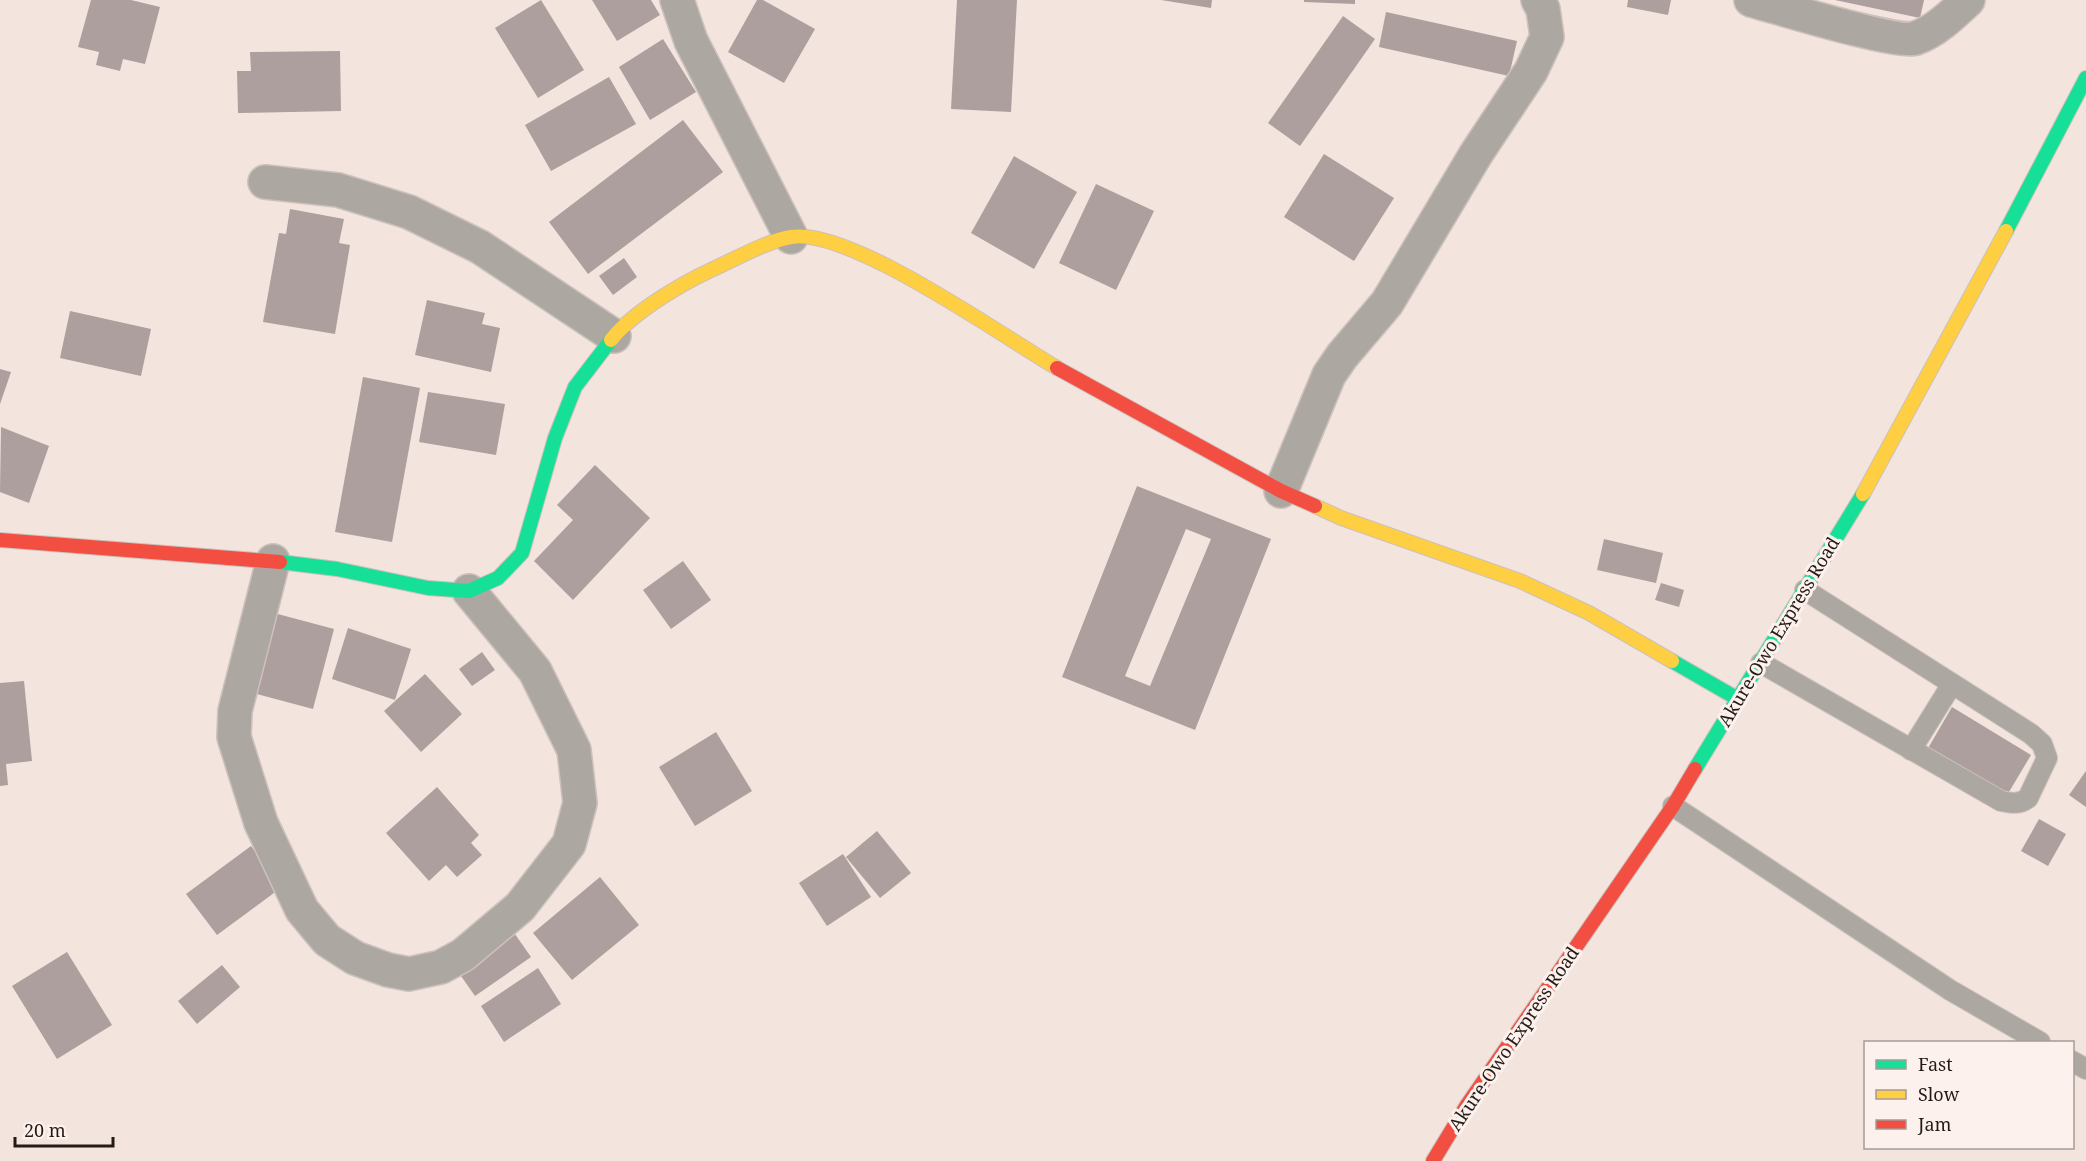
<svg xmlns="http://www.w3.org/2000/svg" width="2086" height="1161" font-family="'Noto Serif',serif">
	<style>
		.building { fill: #ac9f9d; fill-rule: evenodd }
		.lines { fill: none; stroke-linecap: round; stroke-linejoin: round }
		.lane-casing { stroke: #ccc1bc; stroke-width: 22 }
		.street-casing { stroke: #ccc1bc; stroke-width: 36 }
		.fast-casing { stroke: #ccc1bc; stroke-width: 16 }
		.slow-casing { stroke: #ccc1bc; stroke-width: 16 }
		.jam-casing { stroke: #ccc1bc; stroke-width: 16 }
		.lane { stroke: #ada7a2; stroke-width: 20 }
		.street { stroke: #ada7a2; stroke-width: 33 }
		.fast { stroke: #16e098; stroke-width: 14 }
		.slow { stroke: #ffcf43; stroke-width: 14 }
		.jam { stroke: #f24e42; stroke-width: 14 }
		.labels { text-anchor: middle; stroke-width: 6; stroke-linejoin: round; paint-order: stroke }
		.street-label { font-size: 18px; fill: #241b17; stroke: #fdf1ed }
	</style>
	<rect width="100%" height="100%" fill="#f3e4de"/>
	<g class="building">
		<path d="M91,0H131L160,7L145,64L123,59L120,71L96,65L99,52L78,47Z"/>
		<path d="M541,0L584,70L538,98L495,28Z"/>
		<path d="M592,0H651L660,15L617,41Z"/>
		<path d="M757,0H763L815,29L784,83L728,52Z"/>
		<path d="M957,0H1017L1011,112L951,109Z"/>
		<path d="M1161,0H1212L1211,8Z"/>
		<path d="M1304,0H1355V4L1304,2Z"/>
		<path d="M1628,0H1671L1668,15L1627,7Z"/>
		<path d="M1835,0H1924L1920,18Z"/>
		<path d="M1386,12L1517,41L1509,76L1379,47Z"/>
		<path d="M1343,16L1375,39L1300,146L1268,123Z"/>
		<path d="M663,39L696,92L650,120L619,67Z"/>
		<path d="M340,51L341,111L238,113L237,71H251L250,52Z"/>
		<path d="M609,77L636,124L551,171L525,125Z"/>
		<path d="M683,120L723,172L588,274L549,222Z"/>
		<path d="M1324,154L1394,198L1354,261L1284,217Z"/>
		<path d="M1014,156L1077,192L1034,269L971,233Z"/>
		<path d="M1096,184L1154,211L1116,290L1059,263Z"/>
		<path d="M290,209L344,219L339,243L350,245L335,334L263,322L279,233L286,234Z"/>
		<path d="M624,258L637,277L613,295L599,276Z"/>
		<path d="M427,300L485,313L482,324L500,328L491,372L415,355Z"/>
		<path d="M70,311L151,329L141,376L60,358Z"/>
		<path d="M0,369L11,372L0,404Z"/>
		<path d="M363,377L420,388L392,542L335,532Z"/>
		<path d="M428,392L505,404L496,455L419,442Z"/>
		<path d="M1,427L49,446L29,503L0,492Z"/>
		<path d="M595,465L650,518L573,600L534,561L573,520L557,505Z"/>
		<path d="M1137,486L1271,539L1195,730L1062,677ZM1186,529L1211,539L1150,686L1125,676Z"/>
		<path d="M1604,539L1663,553L1656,583L1597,570Z"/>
		<path d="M683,561L711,600L671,629L643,590Z"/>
		<path d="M1661,583L1684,590L1679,607L1655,600Z"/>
		<path d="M274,613L334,629L313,709L253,693Z"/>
		<path d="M348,628L411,649L395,700L332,679Z"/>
		<path d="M482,652L495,670L472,686L459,669Z"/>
		<path d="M425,674L462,714L421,752L384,711Z"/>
		<path d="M24,681L32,761L6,764L8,785L0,786V683Z"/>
		<path d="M1952,707L2031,755L2006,797L1927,750Z"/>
		<path d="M716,732L752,791L695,826L659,767Z"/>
		<path d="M2086,771V807L2069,795Z"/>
		<path d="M437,787L479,835L471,843L482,855L457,877L446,865L429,881L386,833Z"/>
		<path d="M2039,819L2066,834L2048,866L2021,851Z"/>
		<path d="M877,831L911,873L880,898L846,857Z"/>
		<path d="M251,846L282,887L217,935L186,894Z"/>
		<path d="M843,854L871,897L827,926L799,883Z"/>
		<path d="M600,877L639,925L572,980L533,933Z"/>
		<path d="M510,927L531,957L475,996L454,966Z"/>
		<path d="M67,952L112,1025L57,1059L12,986Z"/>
		<path d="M222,965L240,987L197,1024L178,1001Z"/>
		<path d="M538,968L561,1004L504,1042L481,1006Z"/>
	</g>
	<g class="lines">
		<defs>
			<g id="lane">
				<path d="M1761,663L2001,801C2011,803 2019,805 2028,798L2047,758L2042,744L2031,734L1805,590"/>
				<path d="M1911,750L1952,684"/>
				<path d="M1673,806L1950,990L2040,1042"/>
				<path d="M2072,1061L2086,1069"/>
			</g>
			<g id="street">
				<path d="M677,0L691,41L791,237"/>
				<path d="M1751,0C1777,7 1899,45 1916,38C1936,31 1953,14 1968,0"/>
				<path d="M265,182L338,190L409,212L480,247L614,336"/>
				<path d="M1281,491L1329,375L1342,356L1387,303L1476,154L1531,71L1547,37L1543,9L1538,0"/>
				<path d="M273,561L235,711L234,737L261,823L302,910L327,940L355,958L388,970L409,974L441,967L463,955L520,907L569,844L580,803L574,750L535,671L469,591"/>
			</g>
			<g id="fast">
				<path d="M2006,231L2086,78"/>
				<path d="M280,562L337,569L428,588L469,591L498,578L522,553L555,438L575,387L611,340"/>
				<path d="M1672,661L1738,699"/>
				<path d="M1695,769L1863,494"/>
			</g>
			<g id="slow">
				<path d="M611,340C632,313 679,285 711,270C733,260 767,241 791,237C849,227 1002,336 1057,368"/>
				<path d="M1863,494L2006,231"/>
				<path d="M1315,506L1341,518L1520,581L1589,613L1672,661"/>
			</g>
			<g id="jam">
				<path d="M1057,368L1281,491L1315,506"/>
				<path d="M0,540L280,562"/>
				<path d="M1433,1161L1467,1105L1673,806L1695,769"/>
			</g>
		</defs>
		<use href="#lane" class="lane-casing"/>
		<use href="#street" class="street-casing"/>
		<use href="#fast" class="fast-casing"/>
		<use href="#slow" class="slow-casing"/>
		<use href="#jam" class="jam-casing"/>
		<use href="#lane" class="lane"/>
		<use href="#street" class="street"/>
		<use href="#fast" class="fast"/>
		<use href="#slow" class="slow"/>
		<use href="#jam" class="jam"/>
	</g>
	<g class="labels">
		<g class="street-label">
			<text transform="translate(1779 632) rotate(-59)" y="6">Akure-Owo Express Road</text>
			<text transform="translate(1514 1039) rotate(-56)" y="6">Akure-Owo Express Road</text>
		</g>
	</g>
	<rect x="1864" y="1041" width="210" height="108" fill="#fdf1ed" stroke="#a69b97" stroke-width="1.5"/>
	<rect x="1876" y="1060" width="30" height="9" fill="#16e098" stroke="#a69b97" stroke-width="1.5"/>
	<text x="1918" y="1071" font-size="18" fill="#241b17">Fast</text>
	<rect x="1876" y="1090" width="30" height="9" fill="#ffcf43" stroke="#a69b97" stroke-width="1.5"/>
	<text x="1918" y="1101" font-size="18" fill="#241b17">Slow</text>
	<rect x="1876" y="1120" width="30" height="9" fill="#f24e42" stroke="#a69b97" stroke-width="1.5"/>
	<text x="1918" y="1131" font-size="18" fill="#241b17">Jam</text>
	<path d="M15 1137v9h98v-9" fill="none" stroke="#241b17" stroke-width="3"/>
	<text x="24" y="1137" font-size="18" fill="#241b17" stroke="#fdf1ed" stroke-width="4.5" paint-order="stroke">20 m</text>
</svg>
